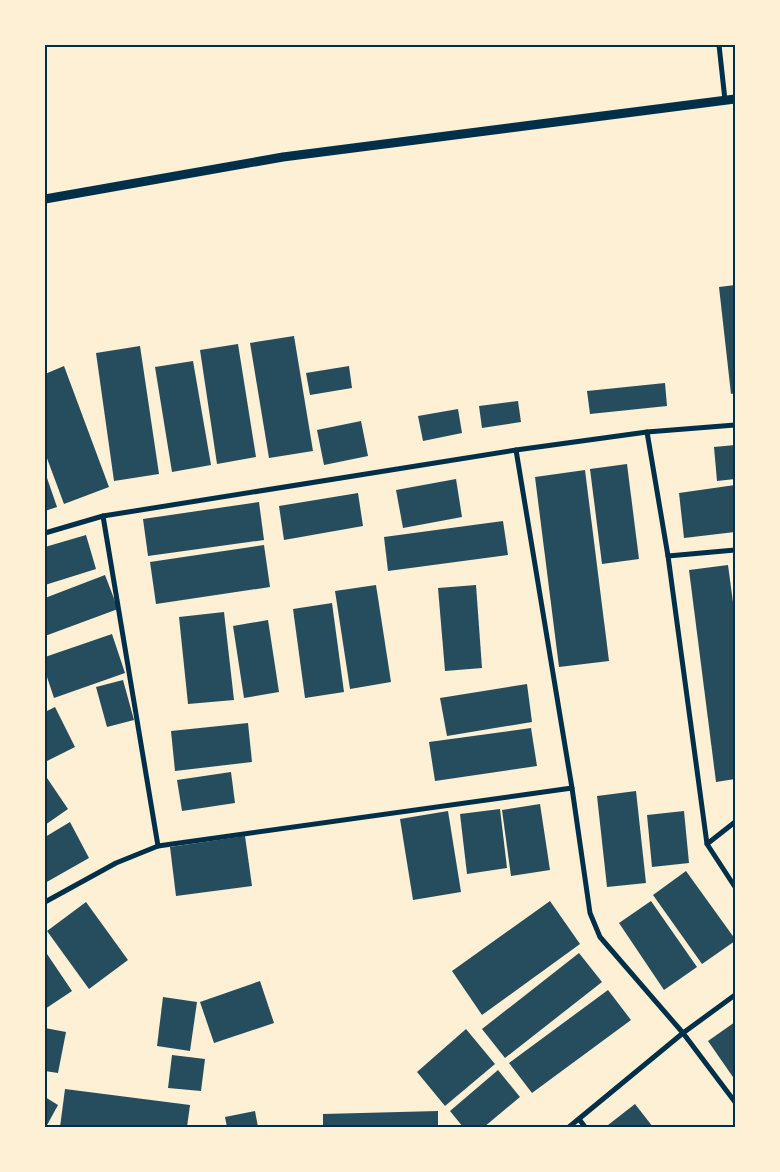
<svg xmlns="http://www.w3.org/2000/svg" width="780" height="1172" font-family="'Space Grotesk',sans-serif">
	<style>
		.building { fill: #264d5e }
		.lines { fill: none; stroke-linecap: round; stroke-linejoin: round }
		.minor { stroke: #003049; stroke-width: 5 }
		.tertiary { stroke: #003049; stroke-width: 9 }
		.neatline { fill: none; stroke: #003049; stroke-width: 2 }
	</style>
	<rect width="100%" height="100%" fill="#fdf0d5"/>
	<g class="building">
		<path d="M735,285V393L731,394L719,287Z"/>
		<path d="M294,336L313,451L269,458L250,343Z"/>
		<path d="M238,344L256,457L217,464L200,350Z"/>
		<path d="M140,346L159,474L114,481L96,353Z"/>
		<path d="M193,361L211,465L172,472L155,367Z"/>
		<path d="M64,366L109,487L64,504L45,453V374Z"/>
		<path d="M349,366L352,388L310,395L306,373Z"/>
		<path d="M665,383L667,406L590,414L587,391Z"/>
		<path d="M518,401L521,422L482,428L479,406Z"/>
		<path d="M458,409L462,433L423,441L418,416Z"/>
		<path d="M361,421L368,456L324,465L317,430Z"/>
		<path d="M735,445V479L717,481L714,447Z"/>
		<path d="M627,464L639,559L602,564L590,469Z"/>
		<path d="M585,470L609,661L559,667L535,477Z"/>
		<path d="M45,472L57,507L45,511Z"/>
		<path d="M456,479L462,517L403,528L396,490Z"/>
		<path d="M735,485V532L684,538L679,493Z"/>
		<path d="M358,493L363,526L284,540L279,506Z"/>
		<path d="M259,502L264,540L148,556L143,519Z"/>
		<path d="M503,521L508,555L388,571L384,537Z"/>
		<path d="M86,535L96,569L45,585V547Z"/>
		<path d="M264,545L270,587L156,604L150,562Z"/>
		<path d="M728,565L735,617V779L716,782L689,570Z"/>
		<path d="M105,575L118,609L45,636V598Z"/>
		<path d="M376,585L391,682L350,689L335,591Z"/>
		<path d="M476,585L482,668L445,671L438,588Z"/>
		<path d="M332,603L344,692L305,698L293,609Z"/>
		<path d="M224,612L234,700L188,704L179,617Z"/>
		<path d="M268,620L279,692L244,698L233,626Z"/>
		<path d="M112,634L125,673L54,698L45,671V657Z"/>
		<path d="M123,680L134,720L107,727L96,687Z"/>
		<path d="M527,684L532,722L447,736L440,698Z"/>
		<path d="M55,707L75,747L45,762V712Z"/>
		<path d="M248,723L252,762L175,771L171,731Z"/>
		<path d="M531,728L537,766L435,781L429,742Z"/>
		<path d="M231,772L235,803L182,811L177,780Z"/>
		<path d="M45,775L68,809L45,825Z"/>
		<path d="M636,791L646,883L607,887L597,796Z"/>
		<path d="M540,804L550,870L511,876L502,810Z"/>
		<path d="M500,809L507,868L467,874L460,814Z"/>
		<path d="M448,811L461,892L413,900L400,819Z"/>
		<path d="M684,811L689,863L652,867L647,815Z"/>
		<path d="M70,822L89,858L45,883V837Z"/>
		<path d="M245,836L252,886L176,896L170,847Z"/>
		<path d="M686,871L735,939V941L702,964L653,895Z"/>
		<path d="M550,901L580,944L482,1015L452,971Z"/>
		<path d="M651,901L697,967L664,990L619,923Z"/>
		<path d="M86,902L128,960L89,989L47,931Z"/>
		<path d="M45,951L72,991L45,1009Z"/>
		<path d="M579,953L602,982L505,1058L482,1029Z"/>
		<path d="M260,981L274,1023L214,1043L200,1002Z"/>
		<path d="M608,990L631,1020L532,1093L509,1063Z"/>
		<path d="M163,997L197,1002L190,1051L157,1046Z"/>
		<path d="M735,1022V1080L708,1041Z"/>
		<path d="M45,1028L66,1032L58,1073L45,1071Z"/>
		<path d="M466,1029L495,1064L445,1106L417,1072Z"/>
		<path d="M172,1055L205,1059L201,1091L168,1088Z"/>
		<path d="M498,1070L520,1097L484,1127H463L450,1111Z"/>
		<path d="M65,1089L190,1105L187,1127H60Z"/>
		<path d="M45,1097L58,1105L46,1127H45Z"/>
		<path d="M635,1104L653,1127H610L608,1125Z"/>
		<path d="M255,1111L258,1127H227L225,1117Z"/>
		<path d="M438,1111V1127H323V1114Z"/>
	</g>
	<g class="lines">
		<g class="minor">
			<path d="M719,45L725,100"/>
			<path d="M647,432L668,556L707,844L735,887"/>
			<path d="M516,450L572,788L590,913L600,937L683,1033L735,1102"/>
			<path d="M103,516L158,846"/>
			<path d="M45,533L103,516L516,450L647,432L735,425"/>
			<path d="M668,556L735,550"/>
			<path d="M707,844L735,822"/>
			<path d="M45,902L116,863L158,846L572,788"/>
			<path d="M579,1119L585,1127"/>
			<path d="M569,1127L683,1033L735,995"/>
		</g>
		<path class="tertiary" d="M45,199L283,157L735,99"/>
	</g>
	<rect width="780" height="1172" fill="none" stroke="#fdf0d5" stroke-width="92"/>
	<rect x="46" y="46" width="688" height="1080" class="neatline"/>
</svg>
